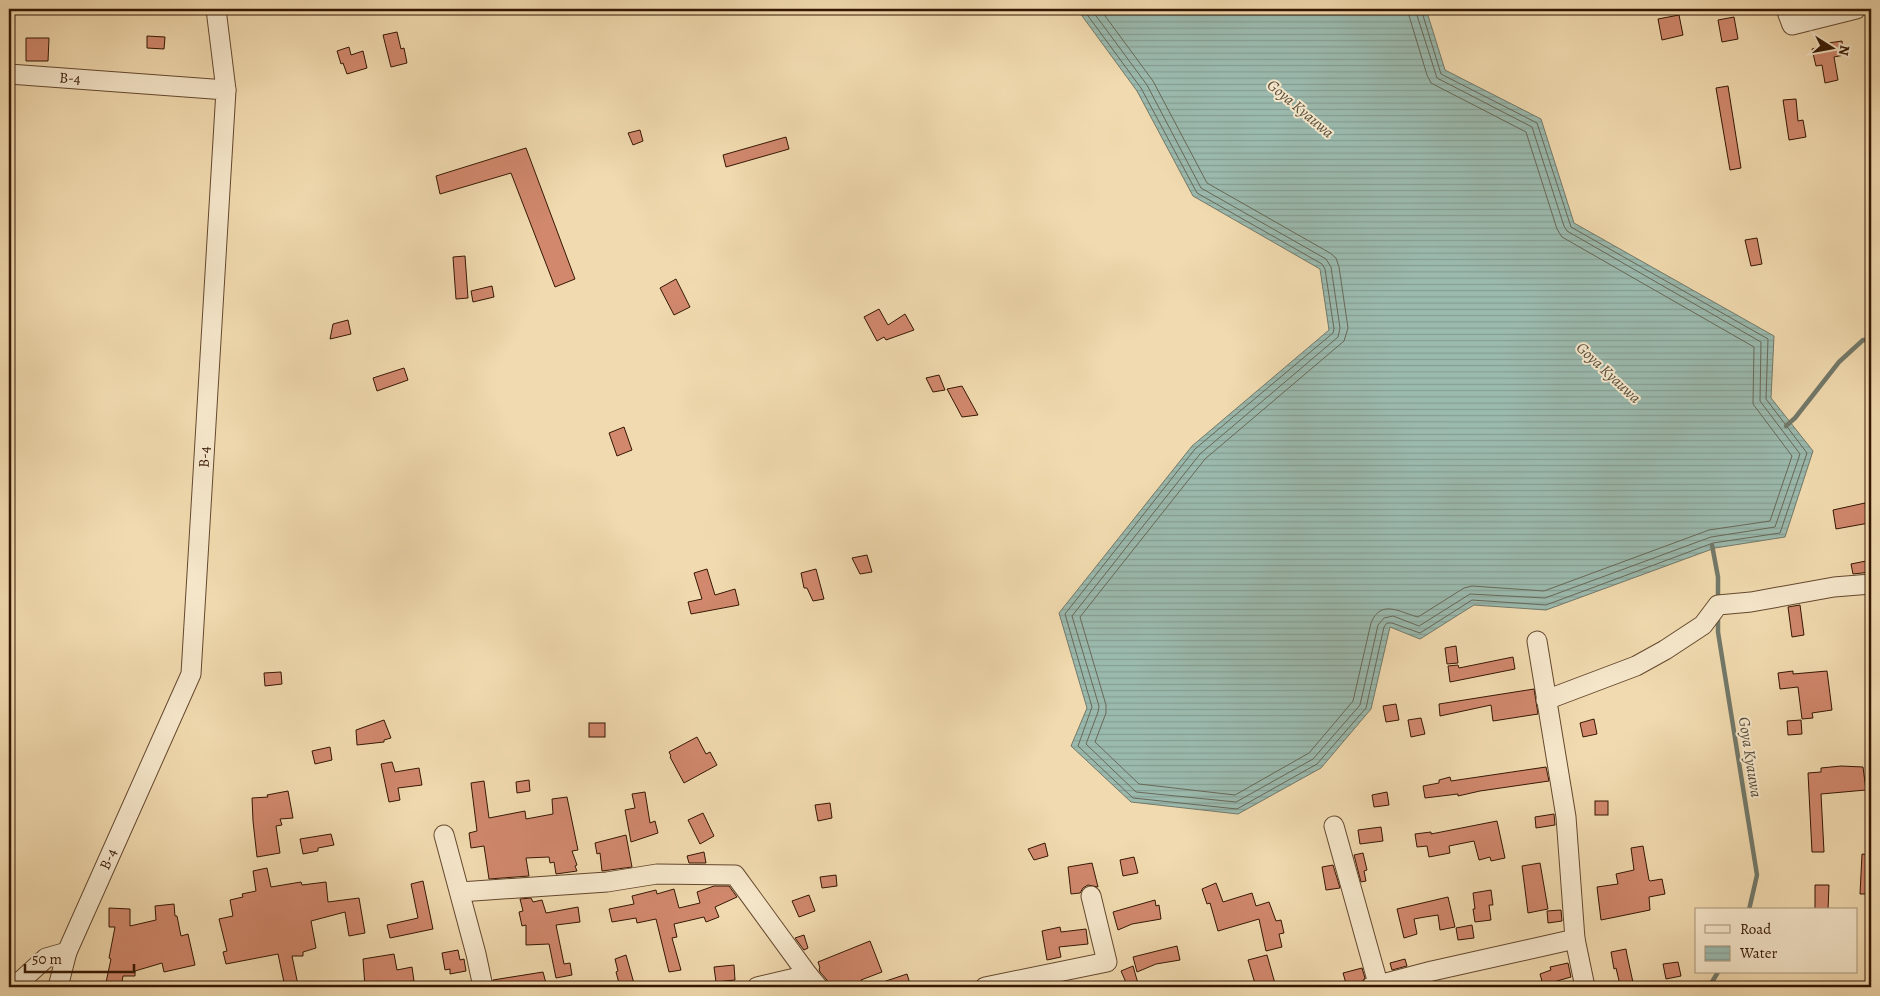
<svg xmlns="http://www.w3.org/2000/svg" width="1880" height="996" font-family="Alegreya,serif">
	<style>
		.water { fill: url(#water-rules); stroke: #72796a }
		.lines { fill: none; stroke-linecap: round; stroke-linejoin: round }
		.shore { stroke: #686858; stroke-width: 1 }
		.stream { stroke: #72796a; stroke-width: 4.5 }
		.building { fill: #d1886d; stroke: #351703 }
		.minor-casing { stroke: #64482e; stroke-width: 21 }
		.minor { stroke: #f6e7cb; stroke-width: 19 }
		.labels { text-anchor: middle; stroke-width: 4; stroke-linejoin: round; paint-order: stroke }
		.street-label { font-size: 15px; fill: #351703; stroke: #f6e7cb }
		.water-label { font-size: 16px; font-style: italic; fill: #59503f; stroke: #f6e7cb }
	</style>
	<defs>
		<pattern id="water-rules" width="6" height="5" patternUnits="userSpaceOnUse" patternTransform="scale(1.25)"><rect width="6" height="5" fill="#9bbaae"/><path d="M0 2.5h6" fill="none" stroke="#869f94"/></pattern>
	</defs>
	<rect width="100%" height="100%" fill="#f1daaf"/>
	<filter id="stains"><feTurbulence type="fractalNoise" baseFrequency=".004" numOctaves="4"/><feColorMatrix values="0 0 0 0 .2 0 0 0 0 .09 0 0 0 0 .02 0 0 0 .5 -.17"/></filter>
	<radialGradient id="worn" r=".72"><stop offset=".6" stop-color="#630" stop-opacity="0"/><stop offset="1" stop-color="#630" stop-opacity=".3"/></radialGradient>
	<path class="water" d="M1077,9H1426L1445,70L1541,119L1574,223L1774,336L1771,398L1813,451L1785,537L1715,548L1546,610L1474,605L1420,639L1390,627L1371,709L1321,768L1238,814L1131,802L1071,746L1087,708L1059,613L1192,446L1329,330L1320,269L1193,196L1137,91Z"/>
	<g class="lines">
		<g class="shore">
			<path d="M1083,9L1141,88L1197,193L1322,264L1325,269L1334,329L1333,333L1195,449L1065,614L1092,707L1078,746L1133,798L1237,809L1317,764L1366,708L1384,627L1387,623H1392L1420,633L1472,600L1546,605L1713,543L1780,533L1807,453L1766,399L1768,339L1571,227L1537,123L1441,74L1421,9"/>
			<path d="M1091,9L1147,85L1201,188L1326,259L1331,267L1340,328L1338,337L1200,454L1072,616L1099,706L1098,712L1086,744L1136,792L1236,802L1313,759L1360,705L1378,625L1384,618L1393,616L1419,626L1470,594L1545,598L1711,537L1775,527L1800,454L1760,401L1761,342L1567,231L1564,226L1532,127L1437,78L1415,9"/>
			<path d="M1100,9L1153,81L1207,183L1330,253L1336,258L1339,267L1348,328L1344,341L1205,459L1080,617L1106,705V713L1095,742L1139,784L1235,795L1309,753L1353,701L1371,623C1381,598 1401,613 1418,617L1464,588L1472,586L1544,591L1709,530L1770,521L1792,456L1753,404L1754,347L1562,237L1557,229L1526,132L1431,83L1427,75L1407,9"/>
		</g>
		<g class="stream">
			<path d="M1786,426L1795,418L1839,362L1863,340H1871"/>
			<path d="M1712,545L1718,577V601"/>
			<path d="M1718,617V632L1757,875L1749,910"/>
			<path d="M1709,987L1718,972"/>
		</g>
	</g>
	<g class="building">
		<path d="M1679,15L1683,35L1662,40L1658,19Z"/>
		<path d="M1734,17L1738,39L1722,42L1718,20Z"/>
		<path d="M397,32L401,49L404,48L407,63L391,67L383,35Z"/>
		<path d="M147,36L165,37L164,49L147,48Z"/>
		<path d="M26,38H49L48,61H26Z"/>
		<path d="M1842,41L1844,55L1834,57L1838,80L1825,83L1822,65L1816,66L1812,49L1829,45L1828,43Z"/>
		<path d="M349,47L351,55L363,51L367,68L347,74L343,63L341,64L337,51Z"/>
		<path d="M1728,86L1741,168L1730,170L1716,88Z"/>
		<path d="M1796,99L1798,121L1803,120L1806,137L1789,140L1783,100Z"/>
		<path d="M640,130L643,141L633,145L628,133Z"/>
		<path d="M786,137L789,149L726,167L723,155Z"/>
		<path d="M526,148L575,279L555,287L511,173L440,194L436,176Z"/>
		<path d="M1757,238L1762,264L1751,266L1745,240Z"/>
		<path d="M465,256L468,298L456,299L453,257Z"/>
		<path d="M676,279L690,307L674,315L660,288Z"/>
		<path d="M492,286L494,297L473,302L471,291Z"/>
		<path d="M879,309L888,325L905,314L914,330L886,340L884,337L877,341L864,317Z"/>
		<path d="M348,320L351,334L330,339L333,324Z"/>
		<path d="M404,368L408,380L377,391L373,378Z"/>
		<path d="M939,375L945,390L933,392L926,378Z"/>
		<path d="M962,386L978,415L962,417L947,389Z"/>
		<path d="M624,427L632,450L617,456L609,433Z"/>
		<path d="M1865,503L1869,523L1836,529L1833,510Z"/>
		<path d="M867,555L872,572L860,574L852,558Z"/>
		<path d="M1871,560V572L1853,574L1851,564Z"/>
		<path d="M707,569L715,595L735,589L739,605L691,614L688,602L702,599L694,573Z"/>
		<path d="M816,569L824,599L813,601L807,588H804L801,573Z"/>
		<path d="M1800,605L1804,635L1792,637L1788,607Z"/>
		<path d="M1456,646L1458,663L1447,664L1445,648Z"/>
		<path d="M1513,657L1515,669L1450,682L1448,666L1458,665L1459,668Z"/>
		<path d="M1793,671V674L1827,671L1832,710L1812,713L1813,718L1802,719L1798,687L1780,689L1778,673Z"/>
		<path d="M281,672L282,684L265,686L264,673Z"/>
		<path d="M1534,689L1538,714L1493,721L1491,705L1440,716L1439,704Z"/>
		<path d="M1396,704L1399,720L1386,722L1383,706Z"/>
		<path d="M1421,718L1425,734L1411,737L1408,720Z"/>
		<path d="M1594,719L1597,734L1583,737L1580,723Z"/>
		<path d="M384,720L391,738L384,740V742L357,745L356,730Z"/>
		<path d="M1801,720L1802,734L1788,735L1787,721Z"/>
		<rect x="589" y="723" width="16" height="14"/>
		<path d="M697,737L706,754L710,752L717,765L684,783L670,757L671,756L669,752Z"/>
		<path d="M330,747L332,760L315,764L312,751Z"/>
		<path d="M392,762L395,772L419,768L422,785L398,788L400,800L389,802L381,764Z"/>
		<path d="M1841,766L1863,767L1866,790L1821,794L1824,852H1812L1808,773L1821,772V768Z"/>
		<path d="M1546,767L1549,781L1480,791L1458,796V794L1425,798L1423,786L1439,783V780L1450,777L1451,781Z"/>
		<path d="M529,780L530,791L517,793L516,782Z"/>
		<path d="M484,781L489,818L525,811L526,819L553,814L552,799L567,797L578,850L572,851L577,865L575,866L577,871L556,874L554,862L550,863L549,857L526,858L529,876L489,879L484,846L471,848L469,833L477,831L471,783Z"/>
		<path d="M288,791L293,818L280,819L282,825L276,826L280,853L257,857L253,821L252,798L268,797L267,795Z"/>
		<path d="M645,792L650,823L655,821L658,833L631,842L625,810L635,808L632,794Z"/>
		<path d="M1387,792L1389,805L1374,807L1372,795Z"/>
		<rect x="1595" y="801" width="13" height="14"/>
		<path d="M830,803L832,818L818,821L815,805Z"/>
		<path d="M703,813L714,836L700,844L688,820Z"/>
		<path d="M1554,814L1555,825L1536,828L1535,817Z"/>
		<path d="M1497,821L1505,858L1491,861L1490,857L1479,860L1474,841L1449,846L1450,853L1429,857L1427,846L1417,847L1415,834L1431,832V834Z"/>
		<path d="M1381,827L1383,841L1360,844L1358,830Z"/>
		<path d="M331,834L334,845L318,848V851L303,854L300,839Z"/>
		<path d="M626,835L632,867L602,871L600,853L597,854L595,843Z"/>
		<path d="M1045,843L1048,856L1034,860L1028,849Z"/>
		<path d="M1643,846L1649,880L1650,881L1662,879L1665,894L1649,897L1650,910L1601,920L1597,887L1618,884L1616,874L1634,870L1631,848Z"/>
		<path d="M704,852L706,863H689L687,856Z"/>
		<path d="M1363,853L1367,870L1364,871L1366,881L1361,882L1354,855Z"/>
		<path d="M1862,854L1871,855V894H1860Z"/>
		<path d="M1134,857L1138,873L1123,876L1120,860Z"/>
		<path d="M1092,863L1098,887L1088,885L1083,888L1080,893L1071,894L1068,867Z"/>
		<path d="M1540,863L1548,909L1528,913L1522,866Z"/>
		<path d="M1333,865L1340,888L1326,890L1322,867Z"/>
		<path d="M267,868L271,887L301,882L302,885L326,882L328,902L359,898L365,933L349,936L345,912L311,921L316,948L303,952V956H292L298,985L285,987L278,954L226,964L223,952L227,951L219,919L233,916L230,900L243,897L242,894L256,891L253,871Z"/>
		<path d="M836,875L837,886L822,888L820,877Z"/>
		<path d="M423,881L433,929L390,938L387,925L418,918L411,884Z"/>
		<path d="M1216,883L1223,902L1252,893L1256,906L1269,902L1276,921L1281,920L1284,933L1279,934L1282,947L1266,951L1259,919L1218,931L1210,903L1207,904L1202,889Z"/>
		<path d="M1815,885H1829L1828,910H1815Z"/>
		<path d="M714,886H729L737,897L715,907L719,917L706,922L704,917L674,924L677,937L672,938L681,970L669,972L656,919L637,923L636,918L612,922L609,909L634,904L632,896L656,890L657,894L674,889L679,908L700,903L697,892Z"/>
		<path d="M1491,890L1493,905H1489L1491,920L1475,922L1473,909H1475L1473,893Z"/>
		<path d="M809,895L815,911L799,917L792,901Z"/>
		<path d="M1448,897L1455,927L1440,930L1438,915L1425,917L1414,919L1417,934L1404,938L1397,909Z"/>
		<path d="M531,898L533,902L542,900L546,913L578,907L580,922L556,925L564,964L570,963L572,975L556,978L549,944L526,945V925L522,926L519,912L523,911L520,899Z"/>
		<path d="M1155,900L1156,906L1159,905L1161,919L1132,924L1118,930L1113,912Z"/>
		<path d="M174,904L175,916H177L181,936L188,934L195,965L164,972L162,963L135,971V976H123L121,987H105L111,959L109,958L115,927H109V908L130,909V926L156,920L155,906Z"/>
		<path d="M1561,910L1562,921L1548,923L1547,911Z"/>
		<path d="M1472,925L1474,938L1458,940L1456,928Z"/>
		<path d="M1060,927L1061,932L1086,929L1088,944L1059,947L1061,957L1047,960L1042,931Z"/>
		<path d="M804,935L808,948L804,950L795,938Z"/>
		<path d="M870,941L882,972L861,980L865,987H829L827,980L820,972L819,969L820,968L818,962Z"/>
		<path d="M1177,946L1180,960L1156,964L1137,972L1133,957Z"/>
		<path d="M1626,949L1627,955L1634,987H1623L1622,984L1620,985L1616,968L1614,969L1611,952Z"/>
		<path d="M458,950L460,960L464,959L466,971L450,974V969L445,970L442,953Z"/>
		<path d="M394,954L397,970L412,967L414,981L365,987L363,959Z"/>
		<path d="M626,955L635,987H620L616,972L618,971L615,959Z"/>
		<path d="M1267,955L1276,987H1256L1248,960Z"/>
		<path d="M1405,959L1407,966L1392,970L1390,963Z"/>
		<path d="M1678,962L1681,976L1666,979L1663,964Z"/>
		<path d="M1568,963L1571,977L1543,985L1540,974L1551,970L1550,967Z"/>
		<path d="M734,965L735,980L716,982L714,967Z"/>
		<path d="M1133,966L1139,987H1128L1121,971Z"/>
		<path d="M1362,968L1365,978L1360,984L1347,987L1343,973Z"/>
		<path d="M543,972L547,987H494L493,980Z"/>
		<path d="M907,974L911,987H874V985Z"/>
	</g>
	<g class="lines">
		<defs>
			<g id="minor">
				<path d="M216,9L226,90"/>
				<path d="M1786,9L1792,25L1856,9"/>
				<path d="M9,74L226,90L191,674L67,952L46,958L14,987"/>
				<path d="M1537,641L1566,817L1575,939L1585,987"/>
				<path d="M1546,700L1636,666L1665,650L1703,625L1718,605L1751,602L1834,587L1871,584"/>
				<path d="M1334,826L1379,987"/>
				<path d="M444,835L476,954L483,987"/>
				<path d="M460,892L607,882L657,874L735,875L808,975"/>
				<path d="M58,987L67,952"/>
				<path d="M757,987L808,975L818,987"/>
				<path d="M985,987L1107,962L1091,896"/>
				<path d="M1371,987L1432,971L1575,939"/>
			</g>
		</defs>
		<use href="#minor" class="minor-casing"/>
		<use href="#minor" class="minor"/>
	</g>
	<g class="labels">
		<g class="street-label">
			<text transform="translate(70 78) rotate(4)" y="5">B-4</text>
			<text transform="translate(204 457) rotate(-87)" y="5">B-4</text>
			<text transform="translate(108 859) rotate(-66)" y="5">B-4</text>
		</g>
		<g class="water-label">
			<text transform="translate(1301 108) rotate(40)" y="6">Goya Kyauwa</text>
			<text transform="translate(1609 372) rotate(43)" y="6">Goya Kyauwa</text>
			<text transform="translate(1751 757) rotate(81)" y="6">Goya Kyauwa</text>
		</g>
	</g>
	<rect width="1880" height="996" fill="none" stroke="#f1daaf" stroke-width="30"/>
	<rect x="10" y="10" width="1860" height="976" fill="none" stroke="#351703" stroke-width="2.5"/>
	<rect x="15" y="15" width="1850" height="966" fill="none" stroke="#351703"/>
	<rect x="1695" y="908" width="162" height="65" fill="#f6e7cb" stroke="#a9947b"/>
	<rect x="1705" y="925" width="25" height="8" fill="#f6e7cb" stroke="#a9947b"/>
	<text x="1740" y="934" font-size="15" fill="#351703">Road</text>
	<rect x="1705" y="946" width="25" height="15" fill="url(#water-rules)" stroke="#a9947b"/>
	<text x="1740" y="958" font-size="15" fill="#351703">Water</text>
	<g transform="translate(1832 48) rotate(101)" stroke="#f6e7cb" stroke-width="4" paint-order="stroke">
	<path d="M0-4L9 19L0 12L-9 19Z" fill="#351703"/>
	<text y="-8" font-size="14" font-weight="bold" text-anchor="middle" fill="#351703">N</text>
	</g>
	<path d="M25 964v8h109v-8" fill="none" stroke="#351703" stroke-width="2.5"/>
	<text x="32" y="964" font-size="15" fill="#351703" stroke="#f6e7cb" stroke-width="4" paint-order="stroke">50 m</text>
	<rect width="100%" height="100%" filter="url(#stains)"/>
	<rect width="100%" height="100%" fill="url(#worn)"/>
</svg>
